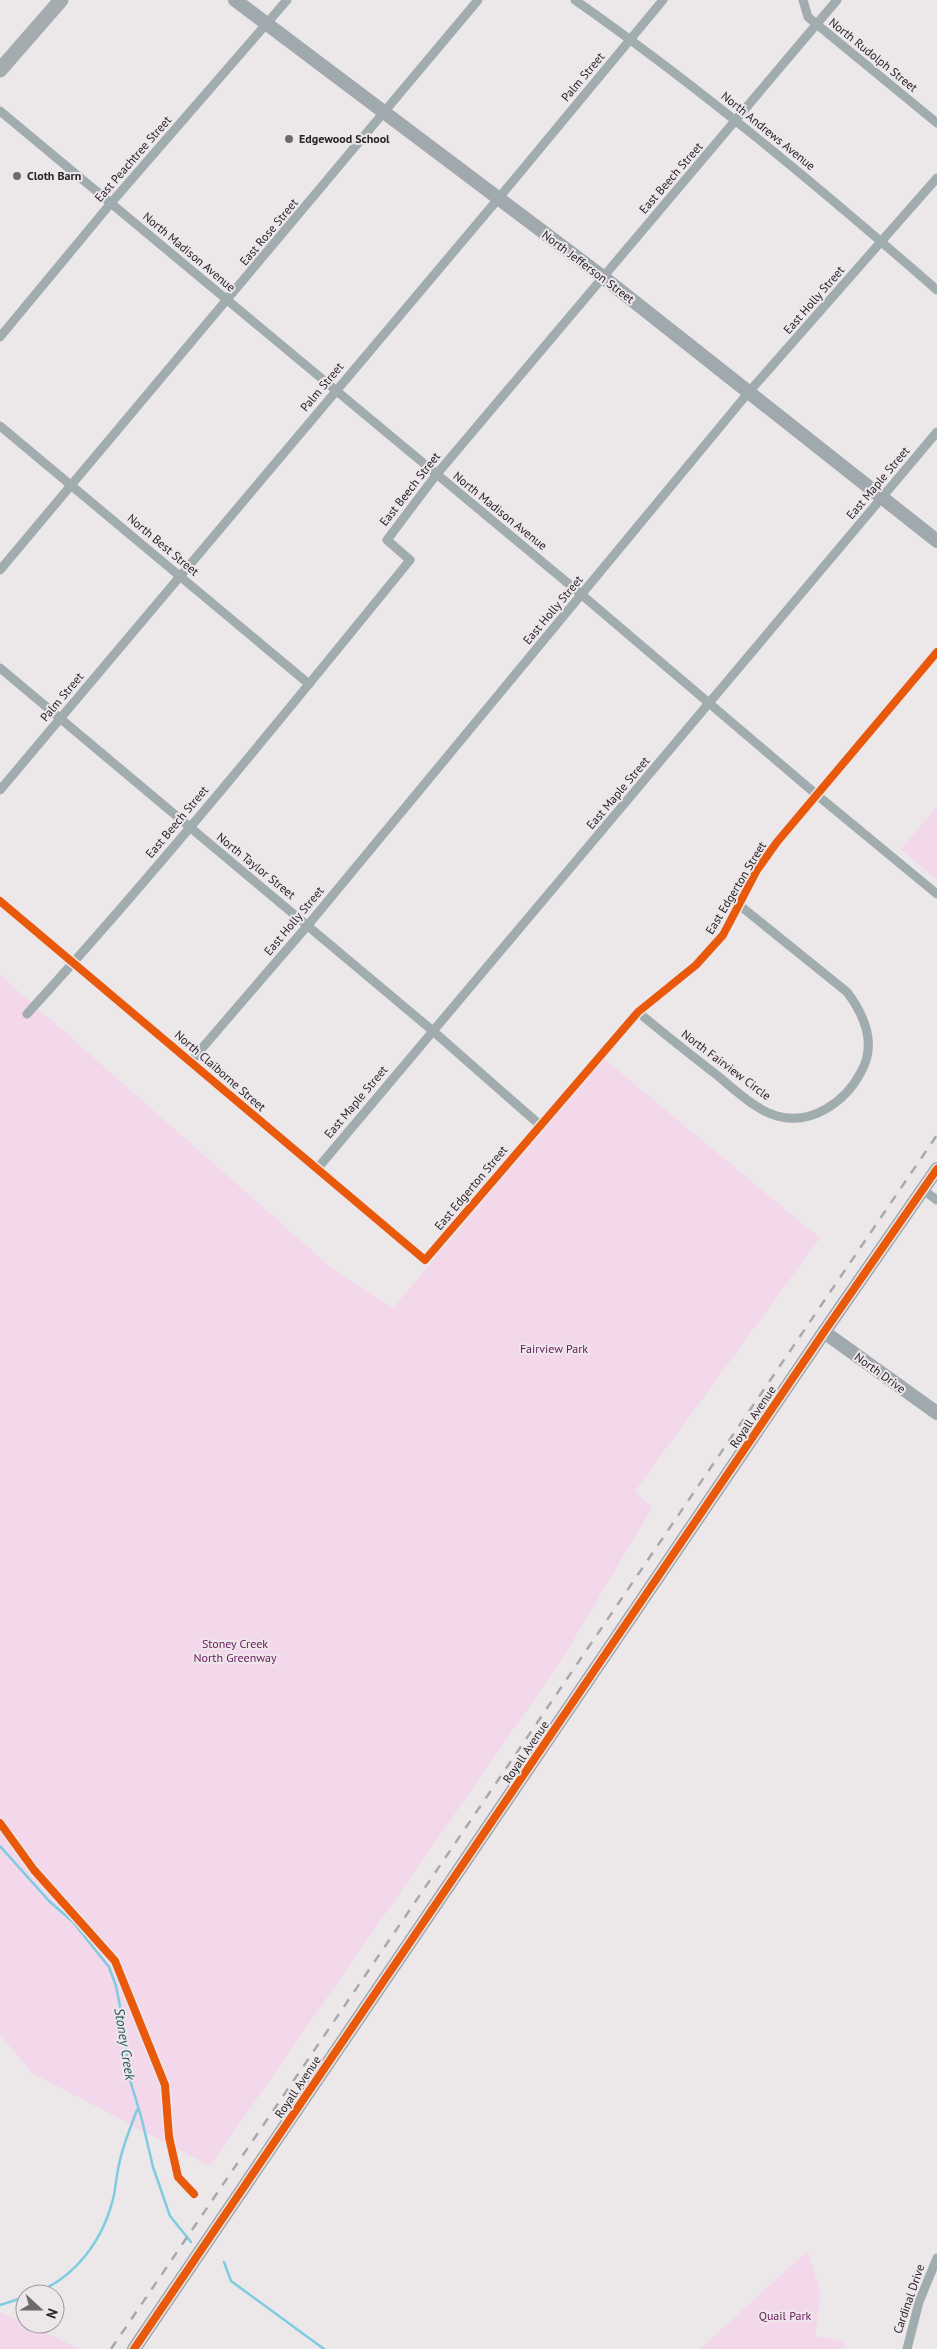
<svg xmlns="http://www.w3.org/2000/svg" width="937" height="2349" font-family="'PT Sans',sans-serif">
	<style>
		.green { fill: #f3d7eb }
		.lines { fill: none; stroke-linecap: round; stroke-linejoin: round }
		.stream { stroke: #7dcce0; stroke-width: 2.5 }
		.street { stroke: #a1acae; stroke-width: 9 }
		.secondary { stroke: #a0a9ae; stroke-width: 14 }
		.primary { stroke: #a5acb0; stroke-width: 15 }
		.rail { stroke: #a7aaad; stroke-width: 2.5; stroke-dasharray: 9 9; stroke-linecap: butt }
		.cycleway-casing { stroke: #ede7eb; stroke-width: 11 }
		.cycleway { stroke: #e8590c; stroke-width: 8 }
		.poi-dot { fill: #6d696b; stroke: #ede7eb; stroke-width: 2 }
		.labels { text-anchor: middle; stroke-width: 4; stroke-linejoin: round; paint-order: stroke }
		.street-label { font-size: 12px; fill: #282527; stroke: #ede7eb }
		.poi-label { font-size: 12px; font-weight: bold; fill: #282527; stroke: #ede7eb; text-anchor: start }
		.park-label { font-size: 12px; fill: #691659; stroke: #ede7eb }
		.water-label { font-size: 14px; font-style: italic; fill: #295964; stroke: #ede7eb }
	</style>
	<rect width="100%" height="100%" fill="#ece8ea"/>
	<g class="green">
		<path d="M936,808L937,809V880L901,849Z"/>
		<path d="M0,975L334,1270L393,1308L603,1058L820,1238L635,1491L652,1508L561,1661L210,2166L32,2073L0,2035Z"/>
		<path d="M807,2251L821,2293L815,2336L845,2341L844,2349H700Z"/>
		<path d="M0,2312L81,2349H0Z"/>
	</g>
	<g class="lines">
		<g class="stream">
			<path d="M0,1846L49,1901L73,1922L109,1967L116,1986L125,2031L128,2073L142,2120L153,2167L170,2216L191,2242"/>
			<path d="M224,2262L231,2281L324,2349"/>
			<path d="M33,2294C76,2278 104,2239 114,2195C116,2183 117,2172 120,2160C124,2143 131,2126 137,2110"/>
			<path d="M0,2305L25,2297"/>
		</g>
		<g class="street">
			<path d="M575,0C702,89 820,188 937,290"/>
			<path d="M803,0L808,17L937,123"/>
			<path d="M0,111L582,595L817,795L937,894"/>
			<path d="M0,337L111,203L287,0"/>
			<path d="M0,426L309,684"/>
			<path d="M0,570L478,0"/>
			<path d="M0,668L433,1031L540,1125"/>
			<path d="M0,790L498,199L663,0"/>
			<path d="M0,901L425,1260L638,1012L696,965L723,935L757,870L777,842L937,652"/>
			<path d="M638,1012C664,1034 691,1055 718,1076C735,1090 756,1110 777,1116C812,1126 846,1101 861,1072C877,1044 865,1016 847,992L738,904"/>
			<path d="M27,1014C160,868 285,714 410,560L387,540L436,475L837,0"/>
			<path d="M191,1061L308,925L748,393L937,178"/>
			<path d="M317,1169L937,432"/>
			<path d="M923,1190L937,1200"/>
			<path d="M907,2349L919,2302L937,2258"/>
		</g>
		<g class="secondary">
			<path d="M235,0L603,277L937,541"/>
			<path d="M824,1332L937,1413"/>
			<path d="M134,2349L824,1332L937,1169"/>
		</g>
		<path class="primary" d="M0,70L61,0"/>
		<path class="rail" d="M111,2349L937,1135"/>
		<defs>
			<g id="cycleway">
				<path d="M0,901L425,1260L638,1012L696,965L723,935L757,870L777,842L937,652"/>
				<path d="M0,1823L34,1870L115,1961L165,2085L169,2137L178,2177L194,2194"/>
				<path d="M134,2349L824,1332L937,1169"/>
			</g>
		</defs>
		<use href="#cycleway" class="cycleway-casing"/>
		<use href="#cycleway" class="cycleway"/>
	</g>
	<g class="poi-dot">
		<circle cx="289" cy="139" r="5"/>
		<circle cx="17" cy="176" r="5"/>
	</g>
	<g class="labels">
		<g class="street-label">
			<text transform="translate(873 55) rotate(39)" y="4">North Rudolph Street</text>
			<text transform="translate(583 77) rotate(-50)" y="4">Palm Street</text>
			<text transform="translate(768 131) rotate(39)" y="4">North Andrews Avenue</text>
			<text transform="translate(133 159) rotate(-49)" y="4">East Peachtree Street</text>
			<text transform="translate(671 178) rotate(-49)" y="4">East Beech Street</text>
			<text transform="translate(269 232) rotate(-50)" y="4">East Rose Street</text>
			<text transform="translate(189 252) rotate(40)" y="4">North Madison Avenue</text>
			<text transform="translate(588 267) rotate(37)" y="4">North Jefferson Street</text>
			<text transform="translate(814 300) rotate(-49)" y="4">East Holly Street</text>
			<text transform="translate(322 387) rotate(-50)" y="4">Palm Street</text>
			<text transform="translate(878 483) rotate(-50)" y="4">East Maple Street</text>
			<text transform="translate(410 489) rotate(-52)" y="4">East Beech Street</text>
			<text transform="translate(500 511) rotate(39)" y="4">North Madison Avenue</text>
			<text transform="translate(163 545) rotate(40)" y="4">North Best Street</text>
			<text transform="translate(553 610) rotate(-50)" y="4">East Holly Street</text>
			<text transform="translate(62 697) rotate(-50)" y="4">Palm Street</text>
			<text transform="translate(618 793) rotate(-50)" y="4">East Maple Street</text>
			<text transform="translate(177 822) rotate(-50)" y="4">East Beech Street</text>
			<text transform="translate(256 866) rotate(39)" y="4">North Taylor Street</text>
			<text transform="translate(736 888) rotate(-59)" y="4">East Edgerton Street</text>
			<text transform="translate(294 921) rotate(-50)" y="4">East Holly Street</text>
			<text transform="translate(726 1065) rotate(37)" y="4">North Fairview Circle</text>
			<text transform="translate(220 1071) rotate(41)" y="4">North Claiborne Street</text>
			<text transform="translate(356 1102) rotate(-50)" y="4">East Maple Street</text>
			<text transform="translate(471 1188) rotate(-50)" y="4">East Edgerton Street</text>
			<text transform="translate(880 1373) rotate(36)" y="4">North Drive</text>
			<text transform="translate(753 1417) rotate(-56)" y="4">Royall Avenue</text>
			<text transform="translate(526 1752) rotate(-56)" y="4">Royall Avenue</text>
			<text transform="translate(298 2087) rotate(-56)" y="4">Royall Avenue</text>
			<text transform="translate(909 2299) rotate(-71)" y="4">Cardinal Drive</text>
		</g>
		<g class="poi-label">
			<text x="299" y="143">Edgewood School</text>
			<text x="27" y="180">Cloth Barn</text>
		</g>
		<g class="park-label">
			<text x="554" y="1353">Fairview Park</text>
			<text x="235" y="1648">Stoney Creek<tspan x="235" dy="14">North Greenway</tspan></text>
			<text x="785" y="2320">Quail Park</text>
		</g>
		<g class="water-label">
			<text transform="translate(125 2044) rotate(81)" y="5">Stoney Creek</text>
		</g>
	</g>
	<g transform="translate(40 2309) rotate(111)"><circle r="24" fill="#ede7eb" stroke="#9e999d"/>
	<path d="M0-4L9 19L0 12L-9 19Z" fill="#6d696b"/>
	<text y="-8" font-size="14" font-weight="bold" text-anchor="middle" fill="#282527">N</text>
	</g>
</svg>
